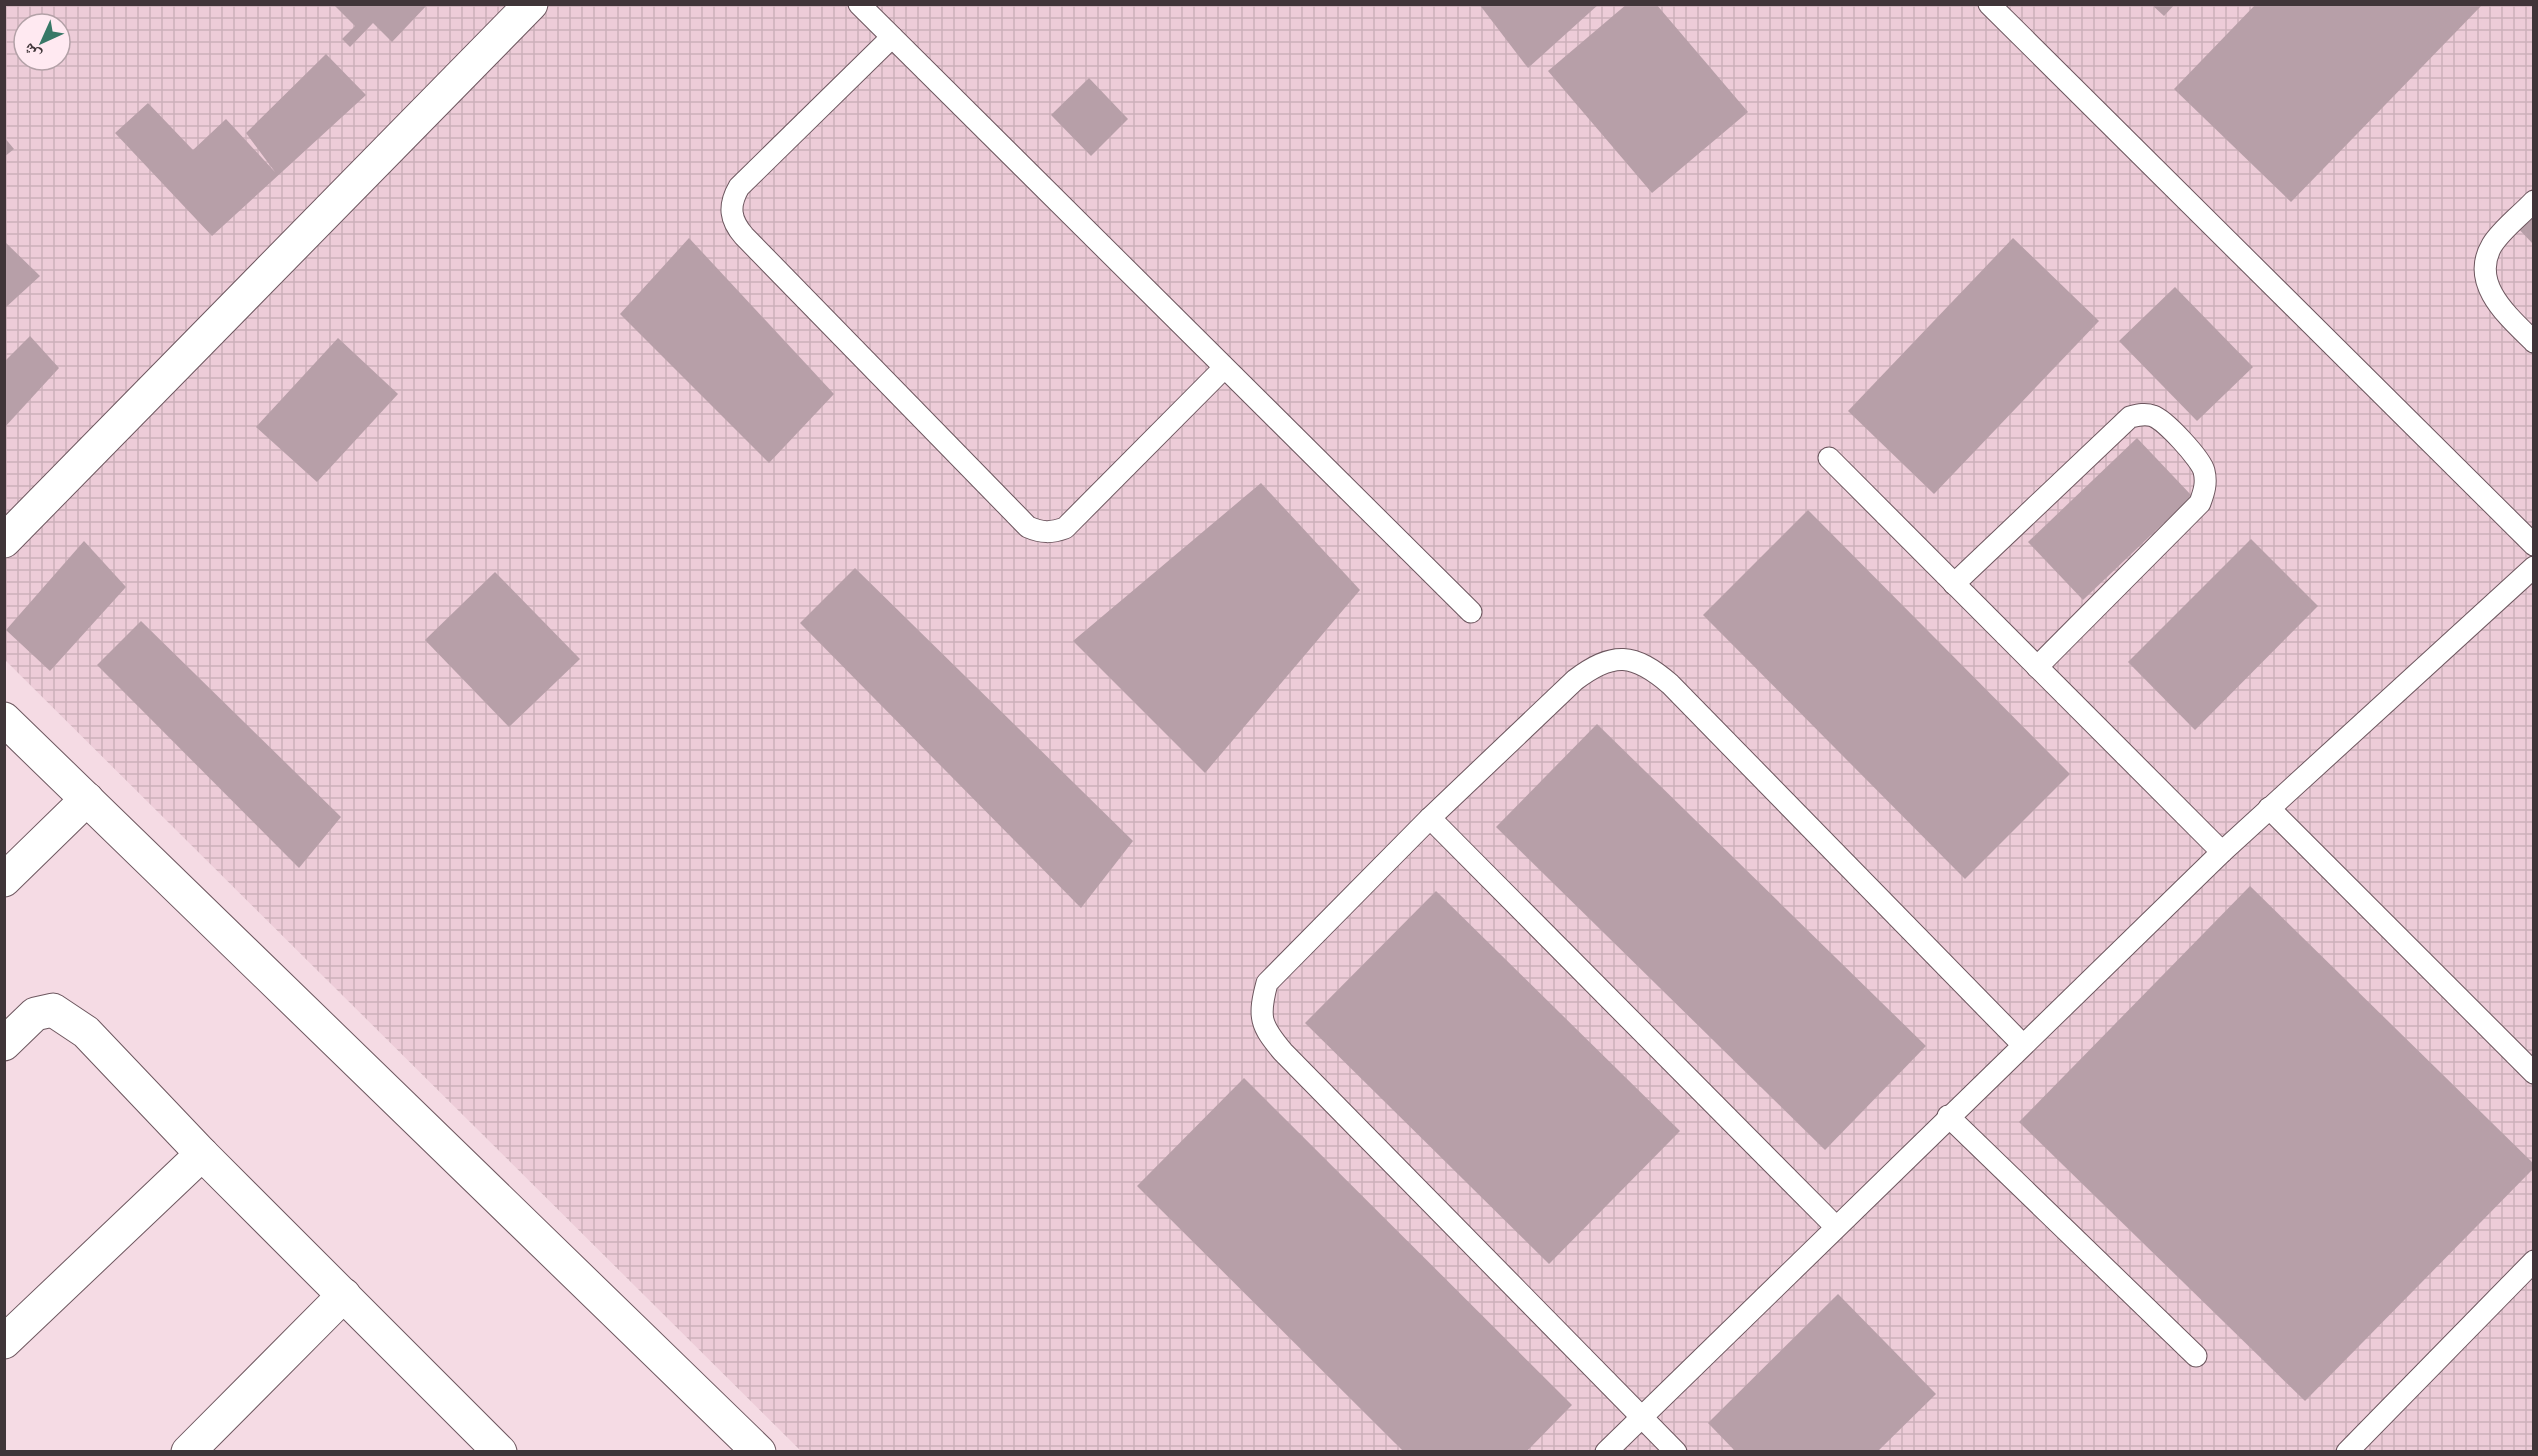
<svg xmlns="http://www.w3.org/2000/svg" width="2538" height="1456" font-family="Karla,'Noto Naskh Arabic',sans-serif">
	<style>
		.industrial { fill: url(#industrial-grid); fill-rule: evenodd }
		.building { fill: #b79fa8 }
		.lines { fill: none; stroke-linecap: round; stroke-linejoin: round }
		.service-casing { stroke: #6d575f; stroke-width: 23 }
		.minor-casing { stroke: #6d575f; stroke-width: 35 }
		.service { stroke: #fff; stroke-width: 21 }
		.minor { stroke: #fff; stroke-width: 33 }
	</style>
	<defs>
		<pattern id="industrial-grid" width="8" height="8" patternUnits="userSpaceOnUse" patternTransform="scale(1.5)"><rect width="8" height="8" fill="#edccd8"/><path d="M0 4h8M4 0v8" fill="none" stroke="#ccb0ba"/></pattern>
	</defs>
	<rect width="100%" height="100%" fill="#f5dbe4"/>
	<path class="industrial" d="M4,5H2533V1451H801L5,660ZM24,24H60V60H24Z"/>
	<g class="building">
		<path d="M333,4H428L392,42L373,23L350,47L342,39L355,26Z"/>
		<path d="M1479,4H1599L1528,68Z"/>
		<path d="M1627,4H1656L1748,112L1652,193L1548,71Z"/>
		<path d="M2151,4H2175L2164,16Z"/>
		<path d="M2256,4H2483L2291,202L2174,89Z"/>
		<path d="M326,54L366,95L212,236L115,133L148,103L193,150L226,119L275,172L246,133Z"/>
		<path d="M1089,78L1128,119L1091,156L1051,115Z"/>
		<path d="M4,137L14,149L4,157Z"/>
		<path d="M2534,206V245L2513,223Z"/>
		<path d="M689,238L834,394L769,463L620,314Z"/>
		<path d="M2013,238L2099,321L1934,494L1848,411Z"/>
		<path d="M4,241L40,276L4,309Z"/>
		<path d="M2175,287L2253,367L2197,421L2119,341Z"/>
		<path d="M30,336L59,368L4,428V362Z"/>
		<path d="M338,338L398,394L317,482L256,427Z"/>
		<path d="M2137,438L2192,496L2083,600L2028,542Z"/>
		<path d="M1261,483L1360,590L1205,773L1073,641Z"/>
		<path d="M1808,510L2070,774L1965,879L1703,615Z"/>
		<path d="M2251,539L2318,606L2195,730L2128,662Z"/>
		<path d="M84,541L126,587L50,671L6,630Z"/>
		<path d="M855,568L1133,841L1081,908L800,623Z"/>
		<path d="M495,572L580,659L509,727L425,640Z"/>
		<path d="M141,621L341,817L299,868L97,665Z"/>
		<path d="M1597,724L1926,1046L1825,1150L1496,827Z"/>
		<path d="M2250,886L2534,1164V1168L2305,1401L2019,1122Z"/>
		<path d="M1436,891L1680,1131L1549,1264L1305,1023Z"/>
		<path d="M1244,1078L1572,1405L1526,1452H1404L1137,1186Z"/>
		<path d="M1838,1294L1936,1394L1877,1452H1736L1708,1423Z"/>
	</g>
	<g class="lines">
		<defs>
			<g id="service">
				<path d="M859,4L1471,612"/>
				<path d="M1989,4L2534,545"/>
				<path d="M892,37L739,187C728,206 730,220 744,236L1028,527C1042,533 1051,533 1065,528L1224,368"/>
				<path d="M2534,201C2521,215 2502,229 2492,245C2469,284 2509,317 2534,342"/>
				<path d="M1829,458L2222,852"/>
				<path d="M1954,584L2130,417C2138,415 2145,413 2153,416C2165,420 2201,459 2204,471C2207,483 2204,492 2200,503L2037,667"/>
				<path d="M2269,808L2534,1073"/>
				<path d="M1430,818L1835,1226"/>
				<path d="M1948,1116L2196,1356"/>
				<path d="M1606,1452L2222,852L2534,567"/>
				<path d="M1676,1452L1283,1052C1260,1025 1258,1017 1267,983L1430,818L1575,680C1613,651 1634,653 1670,684L2022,1044"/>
				<path d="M2347,1452L2534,1261"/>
			</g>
			<g id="minor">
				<path d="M4,541L531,4"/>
				<path d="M4,719L759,1452"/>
				<path d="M4,880L87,799"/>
				<path d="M4,1044L35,1014L53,1010L86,1032L202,1154L500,1452"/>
				<path d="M4,1342L202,1154"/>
				<path d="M188,1452L344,1295"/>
			</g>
		</defs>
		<use href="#service" class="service-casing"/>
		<use href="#minor" class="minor-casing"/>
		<use href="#service" class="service"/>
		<use href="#minor" class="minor"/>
	</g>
	<rect width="2538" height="1456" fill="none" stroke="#403539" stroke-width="12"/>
	<g transform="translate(42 42) rotate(225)"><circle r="28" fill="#ffe9f1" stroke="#b3a1a7" stroke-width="1.5"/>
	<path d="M0-4.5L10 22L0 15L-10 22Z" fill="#387867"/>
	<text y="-9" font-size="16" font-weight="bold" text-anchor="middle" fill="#403539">ش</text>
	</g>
</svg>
